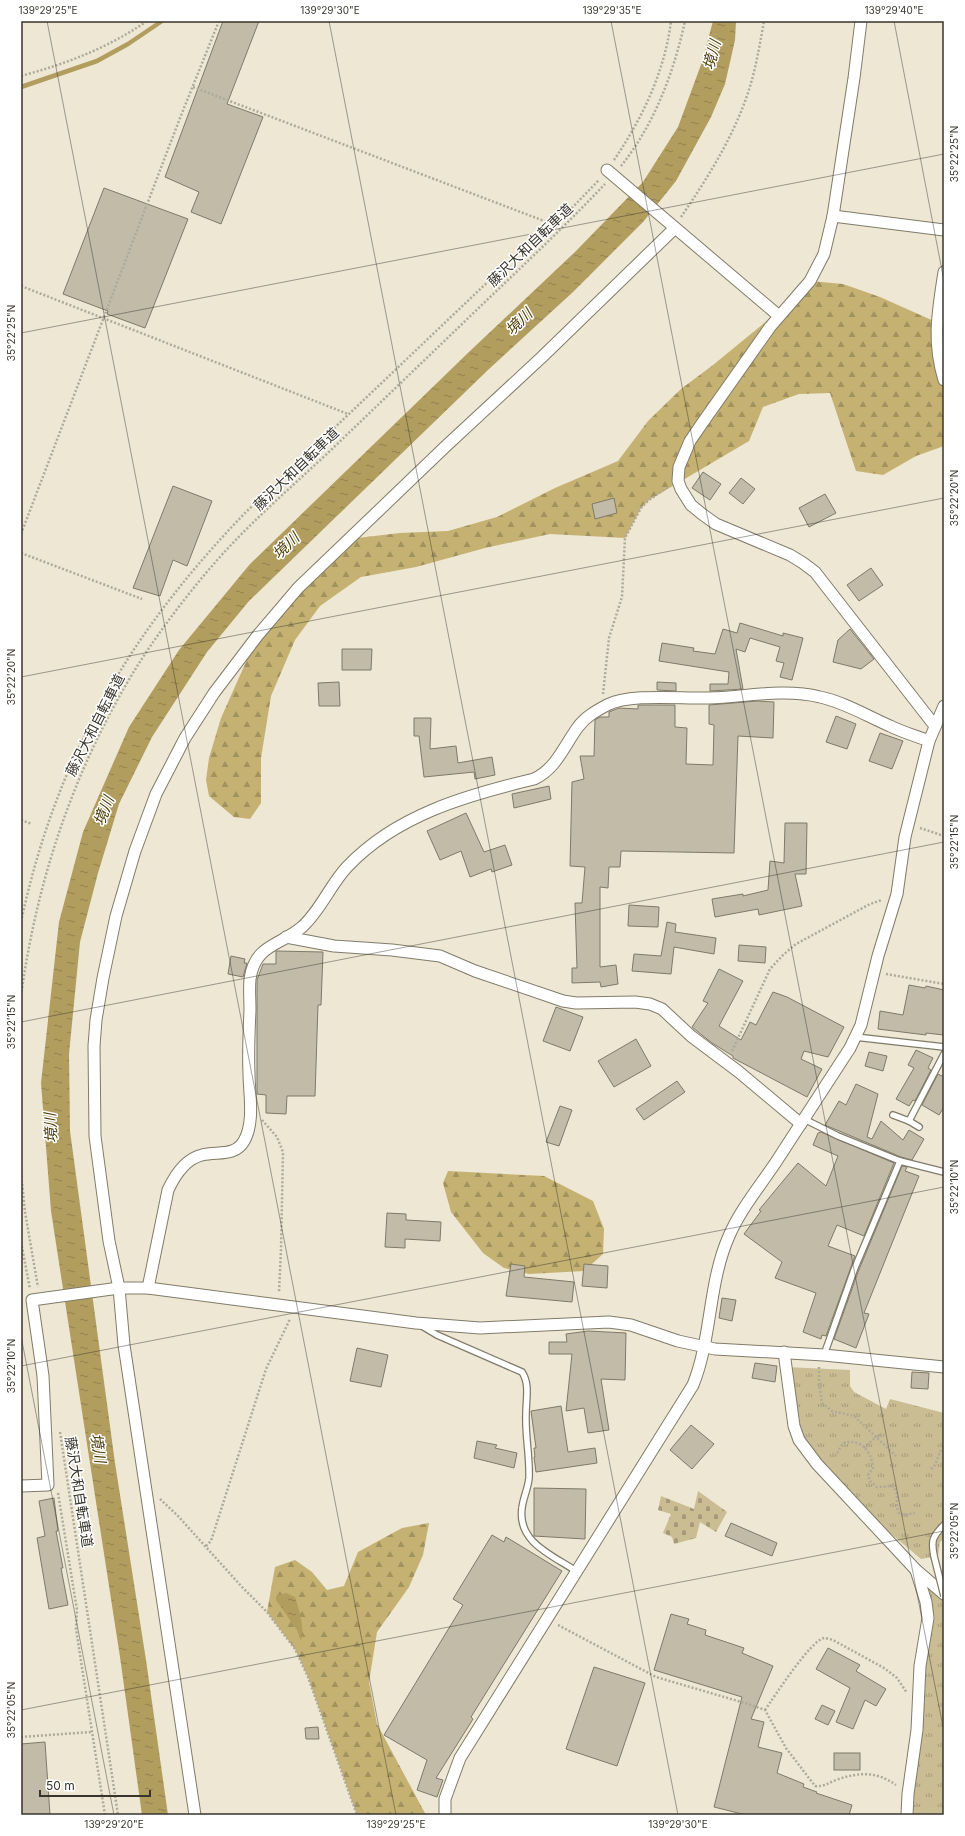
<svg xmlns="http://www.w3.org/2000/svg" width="965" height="1836" font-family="Inter,'Noto Sans JP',sans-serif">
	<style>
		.grass { fill: url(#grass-tufts) }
		.forest { fill: url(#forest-firs) }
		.cemetery { fill: url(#cemetery-stones) }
		.water { fill: url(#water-ripples) }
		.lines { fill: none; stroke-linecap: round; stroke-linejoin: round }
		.stream { stroke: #b19d5e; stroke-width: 4.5 }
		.building { fill: #c1bba8; stroke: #7f7a68 }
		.lane-casing { stroke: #807b69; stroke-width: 8 }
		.street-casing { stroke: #807b69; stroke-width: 13 }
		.path { stroke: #aea999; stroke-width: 2.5; stroke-dasharray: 2 2; stroke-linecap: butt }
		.lane { stroke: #fff; stroke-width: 5.5 }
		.street { stroke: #fff; stroke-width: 11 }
		.lane-bridge-casing { stroke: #807b69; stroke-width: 8; stroke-linecap: butt }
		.lane-bridge { stroke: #fff; stroke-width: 5.5 }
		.ticks { fill: none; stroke: #37342c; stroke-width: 1; stroke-opacity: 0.45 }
		.labels { text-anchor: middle; stroke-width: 3; stroke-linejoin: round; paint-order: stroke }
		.street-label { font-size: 14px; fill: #37342c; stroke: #fff }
		.water-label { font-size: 15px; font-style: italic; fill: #4a3c06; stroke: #fff }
		.neatline { fill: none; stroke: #37342c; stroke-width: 1.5 }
		.ticks-label { font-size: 10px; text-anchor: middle; fill: #37342c }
	</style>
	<defs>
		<pattern id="grass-tufts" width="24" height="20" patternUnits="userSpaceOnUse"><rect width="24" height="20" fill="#cabd94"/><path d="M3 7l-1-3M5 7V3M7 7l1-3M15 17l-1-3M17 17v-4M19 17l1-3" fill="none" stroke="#a59a79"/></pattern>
		<pattern id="forest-firs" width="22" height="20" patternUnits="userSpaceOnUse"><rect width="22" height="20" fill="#c5b272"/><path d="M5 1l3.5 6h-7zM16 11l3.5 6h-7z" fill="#a1925e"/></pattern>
		<pattern id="cemetery-stones" width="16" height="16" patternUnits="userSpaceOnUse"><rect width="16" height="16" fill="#cabd94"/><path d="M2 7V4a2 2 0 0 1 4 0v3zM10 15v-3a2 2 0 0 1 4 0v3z" fill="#a59a79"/></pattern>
		<pattern id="water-ripples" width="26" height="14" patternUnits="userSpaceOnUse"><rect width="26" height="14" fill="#b19d5e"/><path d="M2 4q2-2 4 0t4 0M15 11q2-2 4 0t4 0" fill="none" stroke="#91814e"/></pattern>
	</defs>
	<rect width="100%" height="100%" fill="#ede7d3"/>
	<g class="grass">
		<path d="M786,1367L850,1370V1386L854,1392L886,1409L890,1399L944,1413V1539L940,1542L938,1556L921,1559L850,1499L805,1449Z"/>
		<path d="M916,1570L944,1594V1815H907L928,1618Z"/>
	</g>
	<g class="forest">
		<path d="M810,281L843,284L880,297L936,322L944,380V446L916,456L883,475L856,471L830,393L799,394L763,407L749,441L649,500L641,508L625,538L550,534L485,548L416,567L361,577L320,606L295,640L271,696L261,758V803L250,819L234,817L209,796L206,780L209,758L221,718L258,635L349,539L400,533L448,531L497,517L555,488L618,461L648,421L681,389L713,365L796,297Z"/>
		<path d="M448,1171L544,1176L593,1201L604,1229L603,1254L584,1271L529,1274L504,1268L483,1253L451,1212L443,1183Z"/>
		<path d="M429,1523L423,1555L409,1587L377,1632L369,1682L377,1724L426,1815H357L308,1677L295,1649L267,1612L275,1567L295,1560L312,1572L327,1590L344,1586L358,1552L402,1528Z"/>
	</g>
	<path class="cemetery" d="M698,1491L727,1512L716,1532L700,1522L696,1538L674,1544L672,1537L663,1533L671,1514L658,1510L661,1496L694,1509Z"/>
	<g class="water">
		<path d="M713,21H736L735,40L725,84L711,117L676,181L643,222L573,292L489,369L249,601L207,652L152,737L119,804L98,873L80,942L69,1054L70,1131L115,1463L146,1660L168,1815H142L120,1657L51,1211L41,1083L59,922L83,832L129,727L179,650L250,564L470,351L576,251L643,182L678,127L702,62Z"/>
		<path d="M286,1593L295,1597C299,1609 305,1629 301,1641L297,1630L276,1600V1596Z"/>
	</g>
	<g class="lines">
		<path class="stream" d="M21,87L97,61L128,44L162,21"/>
	</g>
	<g class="building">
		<path d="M223,21H259L227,104L263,117L221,224L191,212L199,192L165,177Z"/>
		<path d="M104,188L188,219L145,328L107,314L108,311L63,294Z"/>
		<path d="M703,472L721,484L710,500L692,488Z"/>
		<path d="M741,478L755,489L743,504L729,493Z"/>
		<path d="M173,486L212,501L187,566L173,560L160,596L133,588Z"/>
		<path d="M825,494L836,513L809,527L799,508Z"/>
		<path d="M614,498L617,513L595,519L592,504Z"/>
		<path d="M871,568L883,585L859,601L847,585Z"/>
		<path d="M740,623L783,636V633L803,638L792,680L780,677L784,663L776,661L780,647L750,638L745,652L736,649L743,689L710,691V684H728L729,672L659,661L662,643L694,648L693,651L715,654L723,629L737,633Z"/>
		<path d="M850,629L874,659L861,669L833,662L838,640Z"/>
		<path d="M342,649H372L371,670H342Z"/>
		<path d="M339,682L340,706H319L318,683Z"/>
		<path d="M657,682L676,683V691L657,690Z"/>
		<path d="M757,701L774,702L773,738L738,736L734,853L621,851L620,867H609L608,888L600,887V967L616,965L618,984L601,987L600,982L572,983V968H577L575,903H582L585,867L570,866L572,782L584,779L580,756H594L595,720L600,717H609V712L619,708L638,709V705H675V727L687,728L686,764L713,765L714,725L709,724V705Z"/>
		<path d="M836,716L856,724L847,749L826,742Z"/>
		<path d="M414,718H431L430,749L456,746L458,763L492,757L495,775L475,779L474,772L424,777L419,736H414Z"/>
		<path d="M880,733L903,741L892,769L869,761Z"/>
		<path d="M549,786L551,799L514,808L512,794Z"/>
		<path d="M466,813L484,852L505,845L512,865L492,872L491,869L470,877L461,851L440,860L427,831Z"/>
		<path d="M785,823H807L806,874H795L802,906L759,915L758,909L715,917L712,899L743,894V896L768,890L770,861L784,863Z"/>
		<path d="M629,905L659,907L658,927L628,926Z"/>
		<path d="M667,922L676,924L675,932L716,938L714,954L674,947L671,974L632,971L634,954L661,956Z"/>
		<path d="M739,945L766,947L765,963L738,961Z"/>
		<path d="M276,951L323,952L321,1005H318L315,1096H287L286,1114L266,1113V1095L257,1094V980L263,964H276Z"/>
		<path d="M231,956L245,959L244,963H247L243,977L228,974Z"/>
		<path d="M719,969L743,981L719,1026L741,1040L750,1022L756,1025L773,992L787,997L844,1027L828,1057L804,1051L801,1059L822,1069L807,1097L733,1058V1056L712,1043L692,1027L708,1003L703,1001Z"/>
		<path d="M909,985L925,988L926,986L944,990V1035L926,1033V1035L878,1029L880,1011L903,1015Z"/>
		<path d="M556,1007L583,1017L570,1051L543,1041Z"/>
		<path d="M636,1039L651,1066L614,1087L598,1061Z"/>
		<path d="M916,1050L933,1058L928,1068L931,1070L915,1101L913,1100L909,1106L896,1099L914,1068L908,1065Z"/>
		<path d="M869,1052L887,1056L883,1071L865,1066Z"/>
		<path d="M938,1074L944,1077V1107L939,1115L922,1105Z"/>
		<path d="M677,1081L685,1092L644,1120L636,1109Z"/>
		<path d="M856,1084L878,1094L867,1137L872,1139L881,1121L903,1140L909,1130L924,1139L912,1160L901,1157L825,1125L839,1101L846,1105Z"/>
		<path d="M560,1106L572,1110L559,1146L546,1142Z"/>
		<path d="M821,1132L894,1163L864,1236L837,1225L828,1246L855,1256L826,1336L822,1335L821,1339L803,1332L816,1293L775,1278L782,1262L744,1234L761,1211L759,1210L798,1163L826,1186L838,1156L813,1145L818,1133Z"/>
		<path d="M902,1166L907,1167L905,1171L919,1176L864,1313L869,1314L856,1348L834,1339L858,1272Z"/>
		<path d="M387,1213L406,1214V1220L441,1222L440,1241L405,1239V1248L385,1247Z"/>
		<path d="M511,1264L525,1266L524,1277L574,1282L572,1302L506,1296Z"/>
		<path d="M584,1264L608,1266L607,1288L582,1286Z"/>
		<path d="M722,1298L736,1300L732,1321L719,1318Z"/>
		<path d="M588,1331L626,1333L625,1380L601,1379L609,1430L588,1433L584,1408L566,1411L572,1354H549V1342H567L566,1334Z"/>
		<path d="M357,1348L388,1355L381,1387L350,1381Z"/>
		<path d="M755,1363L777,1366L775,1382L752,1378Z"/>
		<path d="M912,1372L929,1373L928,1389L911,1388Z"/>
		<path d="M561,1406L568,1452L595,1448L597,1463L536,1472L534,1457H535L534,1448H536L531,1411Z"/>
		<path d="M691,1425L714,1444L692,1469L670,1450Z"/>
		<path d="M477,1441L497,1445L495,1448L517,1453L514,1468L474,1458Z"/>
		<path d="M534,1488L586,1489L585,1539L534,1536Z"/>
		<path d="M54,1498L58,1531H56L63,1568H61L68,1605L49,1609L37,1538L45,1536L39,1501Z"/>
		<path d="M731,1523L777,1543L772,1556L725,1536Z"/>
		<path d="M492,1535L504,1542L506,1537L562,1571L471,1717L473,1719L436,1778L443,1780L437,1797L417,1790L427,1760L384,1735L463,1605L453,1599Z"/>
		<path d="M671,1614L689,1619L687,1624L706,1630L705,1635L744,1648L742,1653L773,1666L751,1719L764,1722L758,1747L782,1753L777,1773L804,1784L803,1787L817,1792L816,1793L852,1805L849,1815H746L714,1807L742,1697L654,1670Z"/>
		<path d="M828,1648L860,1665L856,1671L886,1689L876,1706L865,1700L853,1729L836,1722L850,1688L816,1669Z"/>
		<path d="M594,1667L645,1683L617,1766L566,1749Z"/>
		<path d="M822,1705L835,1711L828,1725L815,1719Z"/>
		<path d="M318,1727L319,1739H306L305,1728Z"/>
		<path d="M45,1742L50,1815H21V1744Z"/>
		<rect x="834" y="1753" width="26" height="17"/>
	</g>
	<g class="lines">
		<defs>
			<g id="lane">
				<path d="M855,1037L944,1047"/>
				<path d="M893,1115L909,1121L944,1054"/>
				<path d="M804,1119L838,1136L900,1161L944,1172"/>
				<path d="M909,1121L919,1127"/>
				<path d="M422,1326L437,1335L522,1372C530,1384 526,1399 526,1414C525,1435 530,1457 529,1478C528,1489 523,1498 522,1508C517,1542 552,1555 576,1571"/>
				<path d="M824,1355L854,1270L900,1161"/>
				<path d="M934,1556C931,1541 932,1537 944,1525"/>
			</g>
			<g id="street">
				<path d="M861,21L854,78L833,216L824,254L810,281L770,327L703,422L690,441L679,467L678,481L681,489L691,505L702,514L716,524L790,555L803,563L815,572L935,726"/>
				<path d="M607,170L779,316"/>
				<path d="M833,216L944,230"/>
				<path d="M944,272C938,311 932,341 944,380"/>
				<path d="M286,937L334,946L392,950L440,956L475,971L563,1001L576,1003L635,1002L650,1004L662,1009L691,1036L739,1072L801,1124"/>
				<path d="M148,1288L168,1190C175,1175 185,1159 202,1155C217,1151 235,1157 244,1141C255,1122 249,1093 249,1073C248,1052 249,1031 250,1010C250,999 249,989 250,979C255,944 280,946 302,927C321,910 330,885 347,867C396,815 467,795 534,779C556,769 564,746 578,727C585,717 596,711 607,705C630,693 682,699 709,698C745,697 784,688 820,697C844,702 867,716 890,726C902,732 916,736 929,741"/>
				<path d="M784,1352L794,1426L799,1440L817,1464L916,1570L944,1594"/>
				<path d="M21,1486L48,1485L43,1376L32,1300L119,1288H148L416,1323L480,1328L609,1322L631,1325L678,1341L715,1349L824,1355L944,1367"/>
				<path d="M195,1815L124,1345L119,1288L109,1241L95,1136L94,1046L96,1020L103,978L116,916L135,851L156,794L185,738L214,693L258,635L298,588L446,446L542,357L675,228"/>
				<path d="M445,1815V1799L460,1758L693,1385C712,1338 708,1283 729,1236C740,1210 760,1186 776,1162C801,1124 825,1086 850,1048L861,1025L878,956L897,894L905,837L929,741L944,706"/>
				<path d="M907,1815L908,1794L917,1730L920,1666L928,1618L926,1602L916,1570"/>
			</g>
		</defs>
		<use href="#lane" class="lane-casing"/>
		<use href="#street" class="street-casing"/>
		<g class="path">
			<path d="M21,76C68,63 106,49 147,21"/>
			<path d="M193,87L552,224"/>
			<path d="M614,160C642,119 665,71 671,21"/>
			<path d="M621,166C654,125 674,72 685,21"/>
			<path d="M681,217C711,173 741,125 754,72C758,55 761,38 764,21"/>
			<path d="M21,286L348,414"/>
			<path d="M21,534L180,118L219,21"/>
			<path d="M21,553L142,599"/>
			<path d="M603,694L609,638L622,597L625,538L641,508L649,500L668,487"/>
			<path d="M21,820L32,824"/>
			<path d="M920,828L944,836"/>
			<path d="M21,922C56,758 129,633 245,513L537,235L568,212L599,180"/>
			<path d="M886,974L944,984"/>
			<path d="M21,996C37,879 74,769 136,668C161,628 198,580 230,546C262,512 297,482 331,450C383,400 435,350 487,300C527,262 567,224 605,184"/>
			<path d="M732,1051L770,969L783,955L796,944L870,904L882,900"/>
			<path d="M262,1120L277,1137L283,1152L281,1250L279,1292"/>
			<path d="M21,1172L25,1212L38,1287"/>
			<path d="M21,1242L30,1289"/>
			<path d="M819,1367V1383L822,1403L832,1411L854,1416L896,1456"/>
			<path d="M60,1432L118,1815"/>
			<path d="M864,1448L876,1437L881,1435"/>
			<path d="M837,1453L843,1443C860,1438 872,1451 873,1468L868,1475L870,1481L877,1487L892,1486C901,1493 894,1503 899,1513L905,1515L915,1513"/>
			<path d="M931,1469L935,1465L941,1450"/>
			<path d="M58,1493L77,1610L76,1629L105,1815"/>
			<path d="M160,1499L178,1516L242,1587L267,1612L295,1649L308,1677L357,1815"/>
			<path d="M206,1546L211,1541L266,1369L290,1319"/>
			<path d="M558,1625L656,1677L748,1704L765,1710L786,1748L815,1786C824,1787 828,1783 836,1780C858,1772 877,1771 896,1785"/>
			<path d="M765,1710C774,1697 811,1640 824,1638C826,1638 830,1639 833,1640L884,1668L897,1678L907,1693"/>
			<path d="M21,1737L91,1732"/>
		</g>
		<use href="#lane" class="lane"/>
		<use href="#street" class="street"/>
		<defs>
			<path id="lane-bridge" d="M934,1556L944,1596"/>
		</defs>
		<use href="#lane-bridge" class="lane-bridge-casing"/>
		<use href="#lane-bridge" class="lane-bridge"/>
	</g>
	<path class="ticks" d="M47,21L396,1815M329,21L678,1815M611,21L944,1732M894,21L944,281M21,333L944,154M21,677L944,498M21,1022L944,842M21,1336L114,1815M21,1366L944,1187M21,1710L944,1531"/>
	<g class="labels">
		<g class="street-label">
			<text transform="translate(530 245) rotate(-44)" y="5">藤沢大和自転車道</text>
			<text transform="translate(296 469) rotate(-44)" y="5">藤沢大和自転車道</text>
			<text transform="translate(95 725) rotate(-63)" y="5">藤沢大和自転車道</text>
			<text transform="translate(79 1492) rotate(81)" y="5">藤沢大和自転車道</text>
		</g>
		<g class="water-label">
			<text transform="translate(712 55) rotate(-75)" y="5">境川</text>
			<text transform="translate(519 322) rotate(-44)" y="5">境川</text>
			<text transform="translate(286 546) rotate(-44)" y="5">境川</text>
			<text transform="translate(104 811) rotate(-69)" y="5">境川</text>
			<text transform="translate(51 1128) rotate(-93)" y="5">境川</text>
			<text transform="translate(98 1448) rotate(81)" y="5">境川</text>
		</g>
	</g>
	<rect width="965" height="1836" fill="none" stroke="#ffffff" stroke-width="44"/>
	<path d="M40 1790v6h110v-6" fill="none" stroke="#37342c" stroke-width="2"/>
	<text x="46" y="1790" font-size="12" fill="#37342c" stroke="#ffffff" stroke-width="3" paint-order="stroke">50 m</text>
	<rect x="22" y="22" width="921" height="1792" class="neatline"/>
	<g class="ticks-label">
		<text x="48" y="14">139°29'25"E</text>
		<text x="330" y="14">139°29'30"E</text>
		<text x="612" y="14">139°29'35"E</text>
		<text x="894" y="14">139°29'40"E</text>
		<text transform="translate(954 154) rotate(-90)" y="4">35°22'25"N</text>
		<text transform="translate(11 333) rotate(-90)" y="4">35°22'25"N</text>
		<text transform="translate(954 498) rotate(-90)" y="4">35°22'20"N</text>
		<text transform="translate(11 677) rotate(-90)" y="4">35°22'20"N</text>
		<text transform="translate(954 842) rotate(-90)" y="4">35°22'15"N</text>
		<text transform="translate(11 1022) rotate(-90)" y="4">35°22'15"N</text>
		<text transform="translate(954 1187) rotate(-90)" y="4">35°22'10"N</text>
		<text transform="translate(11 1366) rotate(-90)" y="4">35°22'10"N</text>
		<text transform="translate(954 1531) rotate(-90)" y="4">35°22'05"N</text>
		<text transform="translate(11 1710) rotate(-90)" y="4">35°22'05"N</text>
		<text x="114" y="1828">139°29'20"E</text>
		<text x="396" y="1828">139°29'25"E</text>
		<text x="678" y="1828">139°29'30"E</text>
	</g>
</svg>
